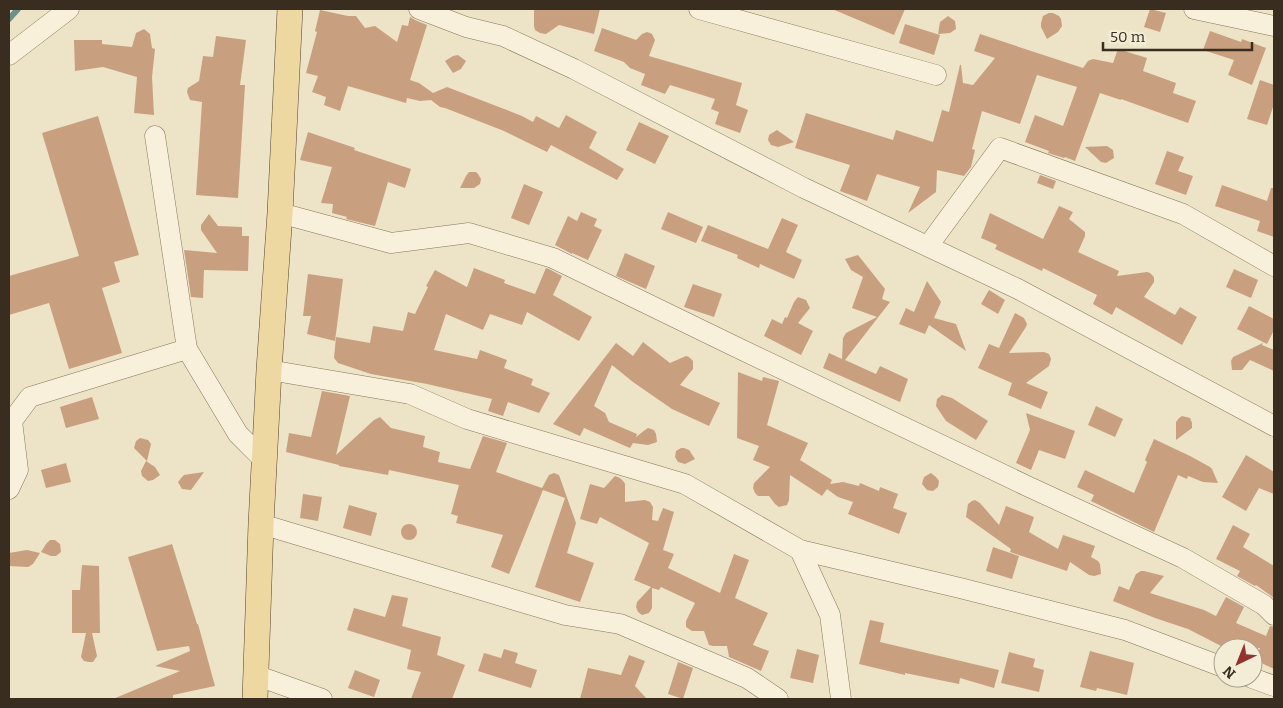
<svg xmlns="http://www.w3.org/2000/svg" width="1283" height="708" font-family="Bitter,serif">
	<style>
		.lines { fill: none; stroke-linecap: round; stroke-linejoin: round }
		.stream { stroke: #6f8f88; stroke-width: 6 }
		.building { fill: #c9a07f }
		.minor-casing { stroke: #88755d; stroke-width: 21 }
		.major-casing { stroke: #564331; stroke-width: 26 }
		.minor { stroke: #f8f0da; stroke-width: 20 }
		.major { stroke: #eed8a1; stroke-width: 25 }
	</style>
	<rect width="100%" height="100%" fill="#ede3c7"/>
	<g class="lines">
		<path class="stream" d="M9,19L18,9"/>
	</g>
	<g class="building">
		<path d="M534,9H600L594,34L559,25L546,34L540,33L535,30L534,26Z"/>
		<path d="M832,9H905L894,35Z"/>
		<path d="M1150,9L1166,13L1160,32L1144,27Z"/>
		<path d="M320,10L348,16H356L365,28L375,26L397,42L402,25L408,26L410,17L415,20L427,25L410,80L419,83L433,93L447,87L522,116L533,122L536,116L559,128L566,115L597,132L589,148L624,169L617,180L551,145L547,152L504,131L445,108L440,107L431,100L420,101L407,98L406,103L348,86L340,111L324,105L326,97L312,92L318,76L306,73L317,32L315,31Z"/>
		<path d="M1049,13H1053L1059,16L1061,19L1062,26L1058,32L1047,39L1041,27V23L1043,16Z"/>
		<path d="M948,16L955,21L956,29L950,33L938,34L940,22Z"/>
		<path d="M905,24L940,35L934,55L899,43Z"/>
		<path d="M602,28L636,40L642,34L647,32L650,33L652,34L655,40L649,56L742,83L736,105L748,110L740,133L715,124L719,112L711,109L715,99L670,85L665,94L641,85L645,74L630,68L624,62L594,51Z"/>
		<path d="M144,29L150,34L152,48L155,49L152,77L154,115L134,113L137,77L103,67L75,71L74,40H102V44L132,47L136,33Z"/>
		<path d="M1210,31L1241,42L1242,39L1266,48L1252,85L1228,75L1234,60L1203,50Z"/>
		<path d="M980,34L1083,68L1088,61L1093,59L1113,63L1118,49L1147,58L1143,71L1176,83L1173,93L1196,101L1188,123L1121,99V100L1100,93L1075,161L1065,157L1064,158L1048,153L1049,151L1025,142L1035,115L1063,126L1077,87L1037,75L1020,124L982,111L972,149L975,150L971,167L964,176L937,170L936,192L908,213L920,187L877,174L867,201L840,191L850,165L795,148L806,113L893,140L896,130L933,142L942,110L949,112L960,65H961L963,83L973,85L995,58L974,51Z"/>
		<path d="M216,36L246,40L240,85H245L238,198L196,195L202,102L190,100L187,92L188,88L199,81L203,56L213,57Z"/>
		<path d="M458,55L466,61L461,69L453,73L445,61L453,56Z"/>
		<path d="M1260,80L1274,85V104L1267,125L1247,119Z"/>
		<path d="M98,116L139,255L114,262L120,282L102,288L122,353L69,369L49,303L9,315V276L79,256L42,133Z"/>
		<path d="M639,122L669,136L655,164L626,150Z"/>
		<path d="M777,130L794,142L778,147L771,145L768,140L769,135Z"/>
		<path d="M308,132L355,148L354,150L411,169L405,188L388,182L375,226L346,219L347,217L332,213L333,204L321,203L332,167L300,160Z"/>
		<path d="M1107,146L1113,150L1114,158L1106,163L1101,162L1085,147Z"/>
		<path d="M1167,151L1184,157L1178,171L1193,176L1186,195L1155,184Z"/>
		<path d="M469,172H476L478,174L481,179L480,184L474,188H460L466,176Z"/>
		<path d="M1040,175L1056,181L1053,189L1037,183Z"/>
		<path d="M524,184L543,192L529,225L511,218Z"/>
		<path d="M1222,185L1267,201L1271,188H1274V237L1257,231L1260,221L1215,206Z"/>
		<path d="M1059,206L1073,212L1069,219L1085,232V236L1078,252L1119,271L1117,276L1147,272L1150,273L1154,277V282L1144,297L1175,315L1180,307L1197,317L1182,345L1116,307L1112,315L1093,304L1097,295L1043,268L1042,271L995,249L997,245L981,238L990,213L1043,239Z"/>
		<path d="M581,212L597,219L594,226L602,230L588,260L572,253V254L555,245L568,216L577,221Z"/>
		<path d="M668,212L703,227L696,243L661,229Z"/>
		<path d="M209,214L218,226L242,227V236H249L248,271L204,270L203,298L191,297L184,250L217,253L201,230V225Z"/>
		<path d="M782,218L798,225L786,252L802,260L794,279L760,264L759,268L737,258L738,255L701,241L708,225L768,249Z"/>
		<path d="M625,253L655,266L646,289L616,276Z"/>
		<path d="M858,255L885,289L882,299L890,302L845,360L876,374L880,366L908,379L900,402L823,368L829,353L842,359L843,338L846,333L877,317L852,308L863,277L851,270L845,259Z"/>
		<path d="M474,268L505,280L504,283L535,294L546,268L549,269L562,276L553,295L592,317L579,341L527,312L522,325L490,314L483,330L446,314L434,350L477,359L480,350L507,360L504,368L533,379L531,385L550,393L539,413L508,402L503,416L488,411L492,399L427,384L371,374L338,363L334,358L336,337L370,343L373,326L403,331L408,312L415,314L428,287L426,286L435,270L467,287Z"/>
		<path d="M1234,269L1258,280L1251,298L1226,287Z"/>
		<path d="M308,274L343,279L335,341L307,334L311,316H303Z"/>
		<path d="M927,281L941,302L934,318L956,324L966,351L929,325L925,334L899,324L906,308L914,312Z"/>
		<path d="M693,284L722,294L714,317L684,307Z"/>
		<path d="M989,290L1005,300L998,314L981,304Z"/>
		<path d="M798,297L806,300L810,308L798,323L813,331L801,355L764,336L772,319L782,324L785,317L787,318L794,302Z"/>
		<path d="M1249,306L1274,319V330L1267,344L1237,329Z"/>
		<path d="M1015,313L1024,318L1027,324L1026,327L1009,353L1044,352L1049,354L1051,359L1049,366L1026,383L1048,392L1041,409L1008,395L1012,383L978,368L989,344L999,348Z"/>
		<path d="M643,342L670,363L686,356L689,357L693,361V369L680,385L720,403L709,426L672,409L633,382L612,365L594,406L605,413L609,422L637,434L636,437L645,430L648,428L654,430L656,434L657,442L648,445L633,443L630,448L584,428L580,436L553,424L616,343L633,356Z"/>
		<path d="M1263,343L1262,345L1274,350V371L1250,360L1242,370H1232L1231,361L1233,357Z"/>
		<path d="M738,372L762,381L763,377L779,381L767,425L808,443L800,460L832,480L830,484L843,482L859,486L860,483L879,491L880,487L898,494L893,508L907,513L899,534L848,514L853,502L838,497L827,489L822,496L790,475L789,500L787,505L779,507L775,504L769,496H758L755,493L753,488L754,483L770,467L753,460L759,446L737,438Z"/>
		<path d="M322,391L350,396L336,455L374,420L380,417L391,428L425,436L423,447L440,452L438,462L470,469L483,436L507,443L496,472L542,488L549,475L554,473L559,475L576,523L567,553L594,563L580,602L535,587L565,498L543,490L509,574L491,567L503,535L456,523L458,516L451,514L459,485L389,470L388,475L339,466V465L286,452L289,433L311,437Z"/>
		<path d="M942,395L952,398L988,421L976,440L946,421L936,406L937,399Z"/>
		<path d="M92,397L99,419L66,428L60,407Z"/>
		<path d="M1096,406L1123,419L1115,437L1088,425Z"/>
		<path d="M1026,413L1075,431L1065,459L1039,450L1031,470L1016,463L1030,430Z"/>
		<path d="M1182,416L1190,418L1192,423V428L1176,440V422L1179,418Z"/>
		<path d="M140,438L148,440L151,444L147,461L134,448L136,441Z"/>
		<path d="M1154,439L1190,456L1210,467L1212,469L1218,483L1203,482L1188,476L1187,479L1178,475L1154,532L1091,501L1094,495L1077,487L1085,470L1134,493L1147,462L1145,460Z"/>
		<path d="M681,448H684L689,450L695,459L685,464L678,462L675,457L676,451Z"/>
		<path d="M1246,455L1274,472V494L1259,488L1246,511L1222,497Z"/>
		<path d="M146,461L155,467L160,475L153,480L148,481L142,476L141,471Z"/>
		<path d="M66,463L71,482L46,488L41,470Z"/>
		<path d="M204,472L191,490L182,489L178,482L182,477L184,475Z"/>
		<path d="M931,473L936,477L939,481L938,487L933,491L927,490L922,484L924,477Z"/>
		<path d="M615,476L620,478L624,482L625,484V502L645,500L650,502L653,507L652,520L658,521L663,508L674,512L663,550L674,554L668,568L720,593L734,554L749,560L735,598L768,613L753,645L769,651L761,671L729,657L727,646H713L709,645L704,631H692L686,627V621L695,603L661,587L659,590L652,588V608L649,613L642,615L638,612L636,607L637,602L651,587L634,580L649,543L600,517L597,524L580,519L590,484L604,488Z"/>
		<path d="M303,494L322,497L318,521L300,518Z"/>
		<path d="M975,500L980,503L999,525L1006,506L1034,517L1029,532L1058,549L1063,535L1095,546L1091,557L1098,561L1100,564L1101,574L1094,576L1089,575L1070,562L1067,571L1010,552L1011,549L966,517L968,504L972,501Z"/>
		<path d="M349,505L377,513L371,536L343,528Z"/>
		<circle cx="409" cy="532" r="8"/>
		<path d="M1233,525L1250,534L1243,547L1274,566V598L1256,585L1255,586L1237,576L1240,571L1216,559Z"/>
		<path d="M50,540H55L60,544L61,552L56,556H51L41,552L46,544Z"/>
		<path d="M172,544L197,624H198L215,686L173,695V699H113L180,671L155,666L190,651L189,646L157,651L128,557Z"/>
		<path d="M993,547L1019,556L1012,579L986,571Z"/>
		<path d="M27,550L40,553L33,564L28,567L9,566V553Z"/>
		<path d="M82,565L99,566L100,633H92L97,656L93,662H89L84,661L81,657L86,633H72V590H80Z"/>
		<path d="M1141,571H1144L1164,576L1150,593L1204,610L1216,616L1226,597L1244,607L1236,623L1266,636L1270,626L1274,627V669L1255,660L1260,648H1225L1188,629L1155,618L1113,601L1119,586L1129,590L1136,574Z"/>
		<path d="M392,595L408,598L402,626L441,637L437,655L465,665L452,699H411L421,672L407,669L411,650L347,630L354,608L385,617Z"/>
		<path d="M870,620L884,623L880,642L999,670L994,688L960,678L959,684L905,673V675L859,664Z"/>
		<path d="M504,649L518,653L515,663L537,670L531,688L478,671L484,653L501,658Z"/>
		<path d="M797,649L819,655L813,683L790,678Z"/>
		<path d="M1090,651L1134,663L1127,695L1097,688L1096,691L1080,687Z"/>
		<path d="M1009,652L1035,659L1033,667L1044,670L1039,692L1001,683Z"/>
		<path d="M629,655L645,661L635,686L647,699H580L588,668L621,675Z"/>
		<path d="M678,662L693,668L683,699L668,694Z"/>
		<path d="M355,670L380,680L374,697L348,688Z"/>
	</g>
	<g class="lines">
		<defs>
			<g id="minor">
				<path d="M419,9L466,27L503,36L574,69L804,188L1018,289L1274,426"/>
				<path d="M699,9L936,75"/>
				<path d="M1194,9L1274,26"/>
				<path d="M9,55L69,9"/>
				<path d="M155,136L187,349L238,434L264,460"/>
				<path d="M280,213L391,243L469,233L553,258L734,346L1027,486L1183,558L1264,605L1274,615"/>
				<path d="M928,246L1000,148L1183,214L1274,266"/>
				<path d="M269,370L410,394L467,419L685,484L800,550L830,615L841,699"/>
				<path d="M9,489L18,470L12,421L30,397L187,349"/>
				<path d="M261,524L565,615L620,624L747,678L778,699"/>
				<path d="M800,550L960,588L1125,630L1223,667"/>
				<path d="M255,675L322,699"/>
				<path d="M1252,678L1274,686"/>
			</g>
			<path id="major" d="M255,699L261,524L269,370L280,213L290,9"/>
		</defs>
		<use href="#minor" class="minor-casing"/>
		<use href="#major" class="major-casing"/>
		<use href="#minor" class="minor"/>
		<use href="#major" class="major"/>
	</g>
	<rect width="1283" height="708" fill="none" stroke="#392d20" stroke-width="20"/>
	<g transform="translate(1238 663) rotate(223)"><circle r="24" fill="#f4edd6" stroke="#a9a08d"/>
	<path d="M0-4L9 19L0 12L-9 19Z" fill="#943230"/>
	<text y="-8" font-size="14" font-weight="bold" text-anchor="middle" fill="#392d20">N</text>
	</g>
	<path d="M1103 42v8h149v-8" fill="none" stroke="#392d20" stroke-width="2.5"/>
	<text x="1110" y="42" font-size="15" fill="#392d20" stroke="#f4edd6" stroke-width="4" paint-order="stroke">50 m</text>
</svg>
